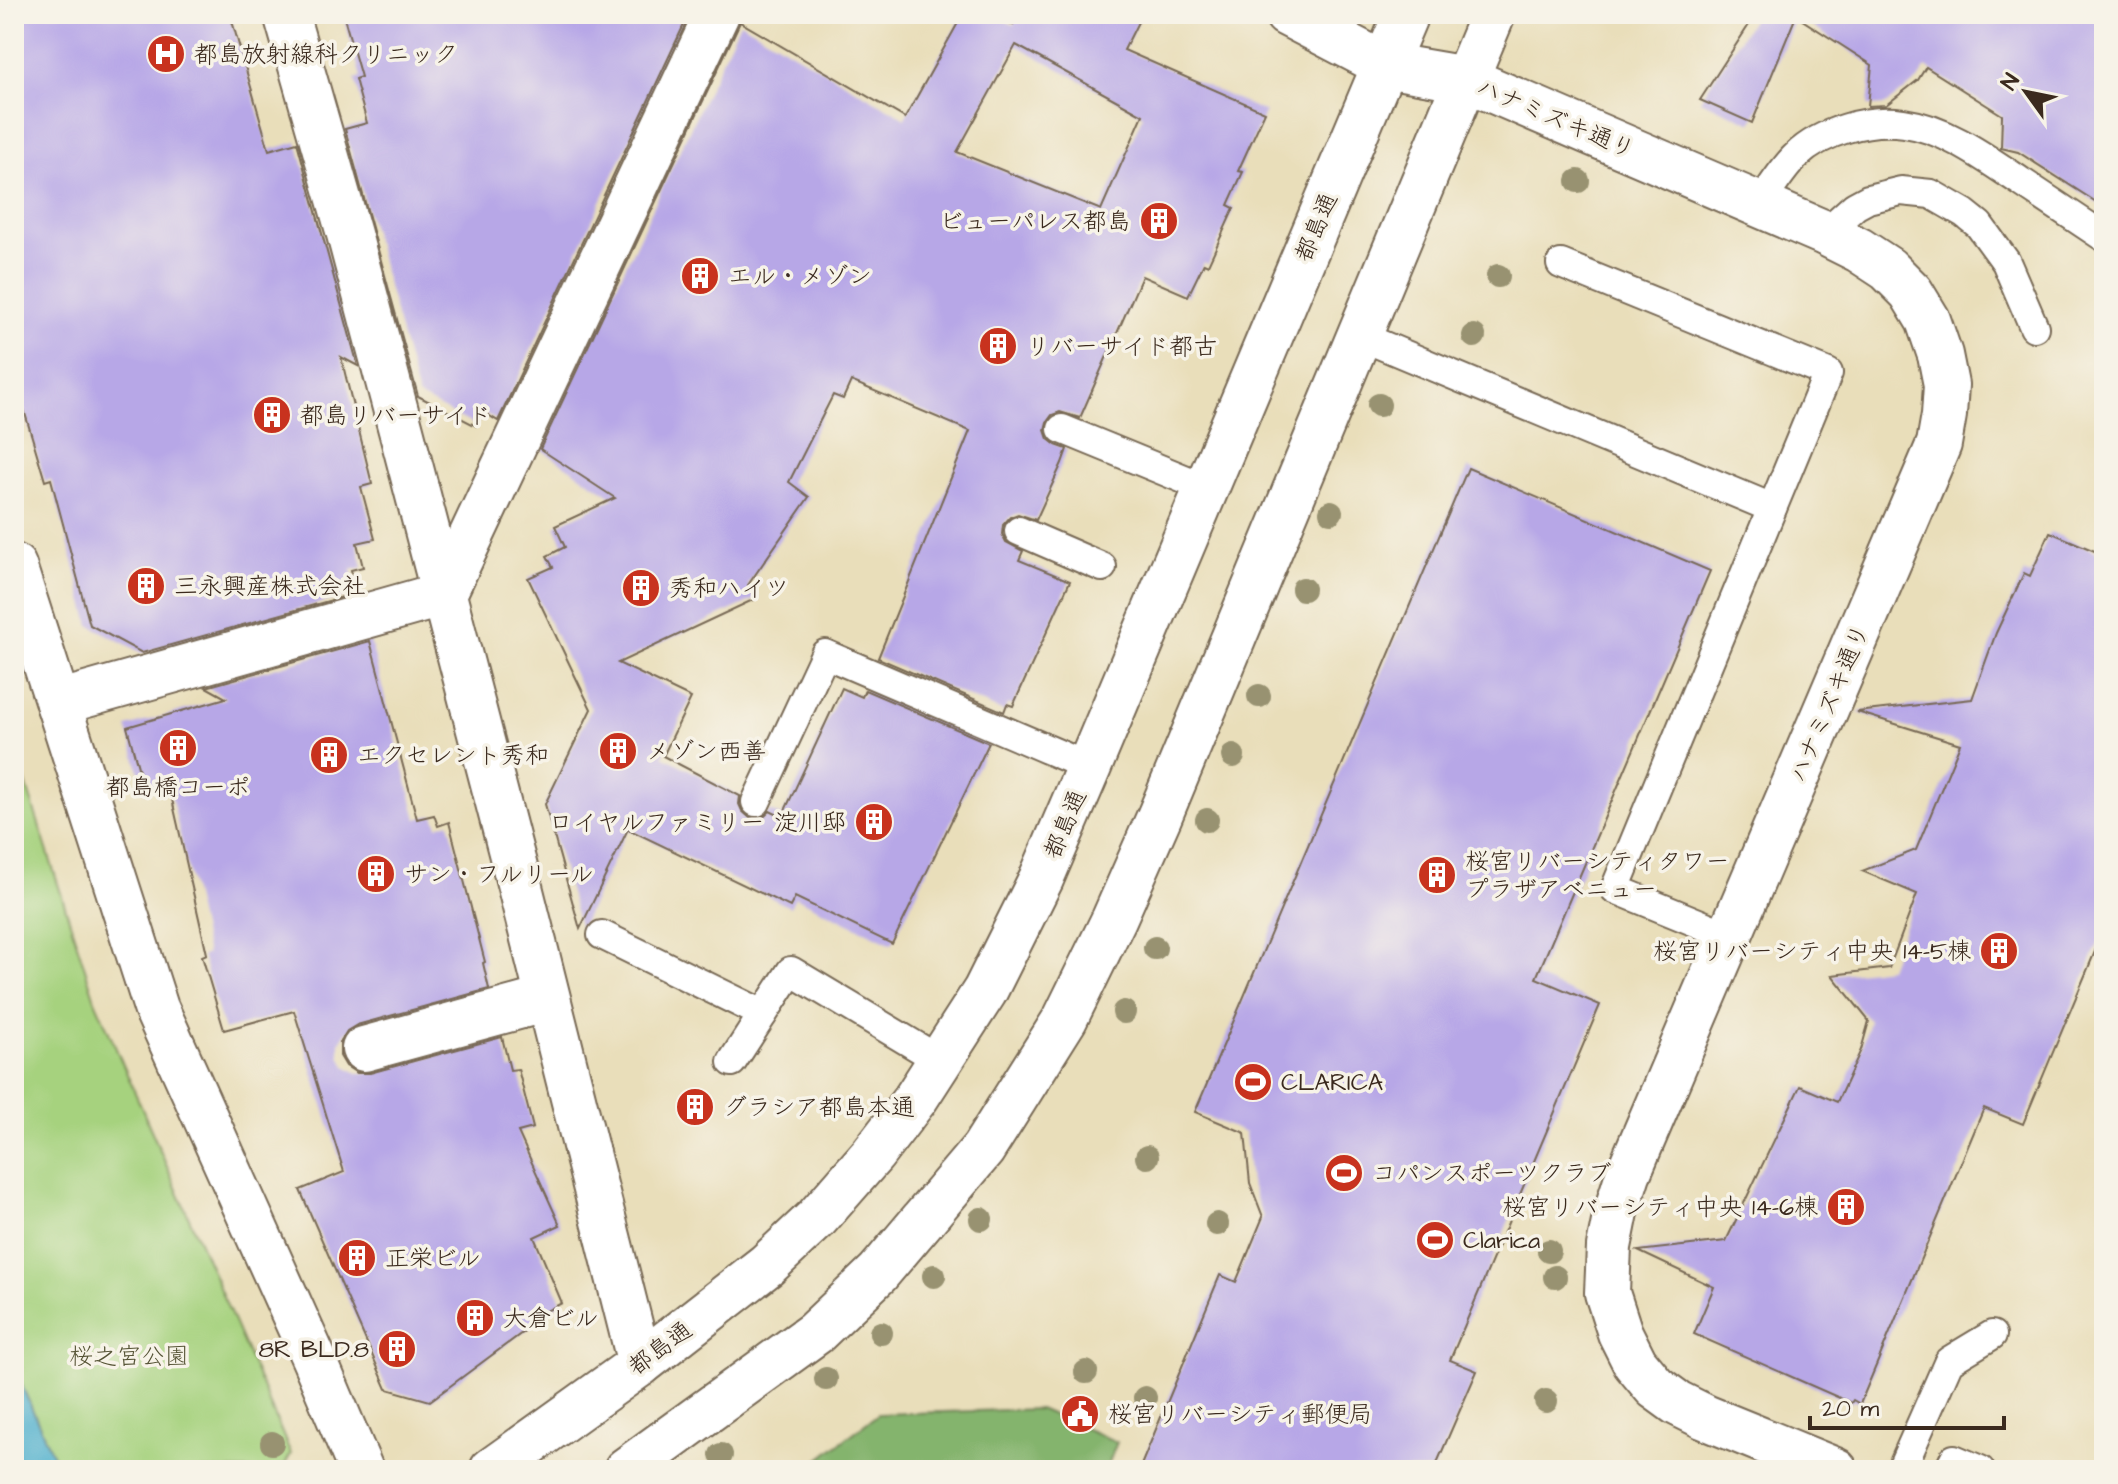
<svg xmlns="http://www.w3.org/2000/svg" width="2118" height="1484" font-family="'Architects Daughter','Klee One',sans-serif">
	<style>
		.green { fill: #a6d27e; stroke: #707e4e; stroke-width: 2 }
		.forest { fill: #84b46d; stroke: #606f46; stroke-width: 2 }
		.water { fill: #4fb0ce; stroke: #456d76; stroke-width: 2 }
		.building { fill: #b7a7e7; fill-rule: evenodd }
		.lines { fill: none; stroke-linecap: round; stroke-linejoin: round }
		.lane-casing { stroke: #786955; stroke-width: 32 }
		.street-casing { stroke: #786955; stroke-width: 48 }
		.secondary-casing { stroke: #786955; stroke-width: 48 }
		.primary-casing { stroke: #786955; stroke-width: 48 }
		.lane { stroke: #fff; stroke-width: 28 }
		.street { stroke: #fff; stroke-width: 44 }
		.secondary { stroke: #fff; stroke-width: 44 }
		.primary { stroke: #fff; stroke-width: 44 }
		.tree { fill: #989271 }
		.labels { text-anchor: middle; stroke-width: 7; stroke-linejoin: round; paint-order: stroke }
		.poi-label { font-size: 24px; fill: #3b2a1e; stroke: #f7f3e8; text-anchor: start }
		.street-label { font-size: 24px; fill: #3b2a1e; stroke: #f7f3e8 }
		.park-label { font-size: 24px; fill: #565436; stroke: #f7f3e8 }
	</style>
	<rect width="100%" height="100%" fill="#f7f3e8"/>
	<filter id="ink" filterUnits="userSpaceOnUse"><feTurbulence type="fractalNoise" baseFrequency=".0125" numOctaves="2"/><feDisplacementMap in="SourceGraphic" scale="16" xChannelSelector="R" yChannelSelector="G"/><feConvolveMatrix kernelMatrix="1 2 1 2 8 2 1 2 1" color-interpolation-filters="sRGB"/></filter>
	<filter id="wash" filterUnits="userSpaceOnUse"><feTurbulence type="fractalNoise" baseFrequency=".006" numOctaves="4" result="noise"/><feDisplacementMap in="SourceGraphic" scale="32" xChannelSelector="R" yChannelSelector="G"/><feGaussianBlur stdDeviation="1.8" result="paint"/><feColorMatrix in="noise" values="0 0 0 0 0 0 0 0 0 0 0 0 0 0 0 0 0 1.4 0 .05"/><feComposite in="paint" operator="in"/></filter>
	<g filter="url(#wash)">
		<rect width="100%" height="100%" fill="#e9deba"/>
		<path class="green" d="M14,746L95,1000L291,1454L282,1470H59L14,1368Z"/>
		<path class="forest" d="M1039,1409L1117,1442L1106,1470H805L878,1414Z"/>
		<path class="water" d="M14,1368L59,1470H14Z"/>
		<g id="blocks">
			<g class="building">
				<path d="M14,14H230L269,150L297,142L358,366L341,357L372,484L361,487L375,539L357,543L363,567L351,570L357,593L142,653L90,625L51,479L45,481L14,376Z"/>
				<path d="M343,14H689L498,421L483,412L476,426L418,396L345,129L367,123L355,79L361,77Z"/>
				<path d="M963,14H993L1013,25L1019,14L1046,16V14H1142L1124,50L1265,112L1238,171L1243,172L1228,205L1234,208L1208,265L1204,263L1188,296L1142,276L1080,418L1060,412L1052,415L1047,422L1045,430L1048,439L1056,445L1067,449L1062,463L1036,520L1018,514L1010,517L1003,525L1002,534L1006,542L1023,551L1019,560L1070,581L1013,706L1007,704L1004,712L878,658L970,431L851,381L843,399L833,395L789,482L809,497L748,585L755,599L618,663L691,698L663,756L740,796L739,804L742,811L750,818L758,819L765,816L770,811L782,817L842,688L862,697L865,690L989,743L892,944L795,897L790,907L628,829L580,929L545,804L591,709L528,578L553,567L547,556L565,547L555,526L615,498L540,449L740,22L905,118ZM1016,45L1143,115L1101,210L957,152Z"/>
				<path d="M1756,14H2104V207L2018,152L2001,148L2002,115L1926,67L1918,80L1886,105L1868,106L1872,65L1796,16L1752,123L1700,100Z"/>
				<path d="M1468,468L1710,571L1536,978L1600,1005L1450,1360L1477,1371L1434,1470H1139L1220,1275L1236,1282L1263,1217L1250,1183L1245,1133L1195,1112Z"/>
				<path d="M2050,532L2104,555V930L2023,1124L1984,1108L1860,1404L1853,1400L1851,1403L1694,1334L1714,1287L1638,1251L1726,1241L1800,1086L1837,1102L1861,1050L1869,1021L1832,975L1889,968L1917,894L1862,871L1916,850L1960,744L1857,712L1972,699L1996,633L2024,573L2030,576Z"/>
				<path d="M370,641L417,819L434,815L438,826L449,822L485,962L483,963L489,989L357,1025L347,1031L340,1042V1056L346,1066L357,1073H370L502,1037L510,1070L518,1069L533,1128L518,1132L560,1225L534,1237L562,1303L538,1315V1321L430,1401L387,1389L300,1190L344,1172L294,1011L224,1030L202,956L207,954L169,786L145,793L127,727L226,698L206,687Z"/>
			</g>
		</g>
	</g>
	<g filter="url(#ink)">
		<use href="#blocks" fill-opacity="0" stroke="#786955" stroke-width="2"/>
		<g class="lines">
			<defs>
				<g id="lane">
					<path d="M1759,205C1770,190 1783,168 1796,156C1822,131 1868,118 1904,123C1947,129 1987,159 2023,183C2050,201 2077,219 2104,237"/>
					<path d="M1825,233L1855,206L1868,199L1901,191L1931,194L1964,213L1979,225L2006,262L2034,327"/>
					<path d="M1561,264L1828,373L1615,889L1730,936"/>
					<path d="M1360,336L1772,508"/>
					<path d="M1062,429L1206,488"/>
					<path d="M1019,531L1102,567"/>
					<path d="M756,802L825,654L1089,767"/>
					<path d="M602,935L763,1014"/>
					<path d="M732,1062L791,971L941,1061"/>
					<path d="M1901,1470L1949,1361L1992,1335"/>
					<path d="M1949,1470L1954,1459L1980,1470"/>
				</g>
				<g id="street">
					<path d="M1385,65L1466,79L1825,233L1859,250L1888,269L1911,292L1928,320L1940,355L1946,385L1944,415L1939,444L1628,1174L1616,1212L1609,1247L1607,1293L1620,1333L1635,1363L1655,1387L1677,1403L1705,1417L1835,1470"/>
					<path d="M58,703L444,594L717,14"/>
					<path d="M364,1049L547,999"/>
				</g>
				<g id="secondary">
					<path d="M286,14L349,234L401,430L520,887L640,1364"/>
					<path d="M1287,14L1385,65"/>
					<path d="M14,566L156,1008L314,1359L361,1470"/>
				</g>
				<g id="primary">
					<path d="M492,1470L640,1364L767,1265L816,1219L873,1154L916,1098L985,991L1041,879L1089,767L1406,14"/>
					<path d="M626,1470L815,1333L878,1273L983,1149L1065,1019L1114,919L1160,815L1493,14"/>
				</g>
			</defs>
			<use href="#lane" class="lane-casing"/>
			<use href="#street" class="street-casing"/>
			<use href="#secondary" class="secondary-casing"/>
			<use href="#primary" class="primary-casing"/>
			<use href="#lane" class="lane"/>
			<use href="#street" class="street"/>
			<use href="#secondary" class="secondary"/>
			<use href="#primary" class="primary"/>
		</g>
		<g class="tree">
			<circle cx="1578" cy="181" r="12"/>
			<circle cx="1498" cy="276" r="12"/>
			<circle cx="1474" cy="336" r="12"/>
			<circle cx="1379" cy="405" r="12"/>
			<circle cx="1331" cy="512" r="12"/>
			<circle cx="1303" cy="589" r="12"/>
			<circle cx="1259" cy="696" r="12"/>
			<circle cx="1233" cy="756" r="12"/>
			<circle cx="1207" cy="820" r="12"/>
			<circle cx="1155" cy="948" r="12"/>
			<circle cx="1124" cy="1012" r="12"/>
			<circle cx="1147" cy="1157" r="12"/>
			<circle cx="981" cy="1219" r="12"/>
			<circle cx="1217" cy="1224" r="12"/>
			<circle cx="1549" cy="1251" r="12"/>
			<circle cx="934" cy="1276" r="12"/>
			<circle cx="1555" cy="1277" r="12"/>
			<circle cx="881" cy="1333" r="12"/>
			<circle cx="1086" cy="1372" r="12"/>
			<circle cx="826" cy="1379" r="12"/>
			<circle cx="1145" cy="1398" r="12"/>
			<circle cx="1546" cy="1401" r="12"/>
			<circle cx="272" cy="1443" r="12"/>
			<circle cx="721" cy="1455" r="12"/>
		</g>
	</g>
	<defs>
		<symbol id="hospital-disc" viewBox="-11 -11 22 22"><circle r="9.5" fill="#c8321e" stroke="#f7f3e8"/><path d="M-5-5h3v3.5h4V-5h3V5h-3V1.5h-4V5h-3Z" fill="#fff"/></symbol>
		<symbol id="building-disc" viewBox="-11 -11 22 22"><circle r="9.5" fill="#c8321e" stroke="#f7f3e8"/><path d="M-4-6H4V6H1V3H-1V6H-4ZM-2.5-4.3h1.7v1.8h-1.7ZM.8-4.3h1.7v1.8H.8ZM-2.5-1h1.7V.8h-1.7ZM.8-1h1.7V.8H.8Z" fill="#fff"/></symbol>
		<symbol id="stadium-disc" viewBox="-11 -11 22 22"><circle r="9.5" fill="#c8321e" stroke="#f7f3e8"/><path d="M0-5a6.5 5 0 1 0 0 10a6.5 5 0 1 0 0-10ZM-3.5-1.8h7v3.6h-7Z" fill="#fff"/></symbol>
		<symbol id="civic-disc" viewBox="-11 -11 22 22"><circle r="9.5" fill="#c8321e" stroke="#f7f3e8"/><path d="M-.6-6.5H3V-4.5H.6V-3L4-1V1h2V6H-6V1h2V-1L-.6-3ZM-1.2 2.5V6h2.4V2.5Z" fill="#fff"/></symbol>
	</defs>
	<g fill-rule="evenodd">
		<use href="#hospital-disc" x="144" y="32" width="44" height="44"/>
		<use href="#building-disc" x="1137" y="199" width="44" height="44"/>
		<use href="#building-disc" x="678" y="254" width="44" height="44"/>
		<use href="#building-disc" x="976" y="324" width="44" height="44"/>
		<use href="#building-disc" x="250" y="393" width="44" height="44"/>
		<use href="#building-disc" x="124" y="564" width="44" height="44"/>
		<use href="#building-disc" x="619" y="566" width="44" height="44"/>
		<use href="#building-disc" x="156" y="726" width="44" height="44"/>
		<use href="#building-disc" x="596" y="729" width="44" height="44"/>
		<use href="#building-disc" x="307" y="733" width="44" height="44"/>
		<use href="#building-disc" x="852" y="800" width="44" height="44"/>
		<use href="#building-disc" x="354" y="852" width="44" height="44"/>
		<use href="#building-disc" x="1415" y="853" width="44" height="44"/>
		<use href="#building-disc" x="1977" y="929" width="44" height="44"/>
		<use href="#stadium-disc" x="1231" y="1060" width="44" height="44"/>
		<use href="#building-disc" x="673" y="1085" width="44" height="44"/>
		<use href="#stadium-disc" x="1322" y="1151" width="44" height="44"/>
		<use href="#building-disc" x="1824" y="1185" width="44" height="44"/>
		<use href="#stadium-disc" x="1413" y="1218" width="44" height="44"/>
		<use href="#building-disc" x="335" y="1236" width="44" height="44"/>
		<use href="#building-disc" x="453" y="1296" width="44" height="44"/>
		<use href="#building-disc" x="375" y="1327" width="44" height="44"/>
		<use href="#civic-disc" x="1058" y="1392" width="44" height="44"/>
	</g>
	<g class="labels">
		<g class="poi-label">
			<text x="194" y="62">都島放射線科クリニック</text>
			<text x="1131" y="229" text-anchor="end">ビューパレス都島</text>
			<text x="728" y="284">エル・メゾン</text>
			<text x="1026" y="354">リバーサイド都古</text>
			<text x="300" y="423">都島リバーサイド</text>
			<text x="174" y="594">三永興産株式会社</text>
			<text x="669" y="596">秀和ハイツ</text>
			<text x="646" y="759">メゾン西善</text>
			<text x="357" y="763">エクセレント秀和</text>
			<text x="178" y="795" text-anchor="middle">都島橋コーポ</text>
			<text x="846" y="830" text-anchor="end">ロイヤルファミリー 淀川邸</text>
			<text x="1465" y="869">桜宮リバーシティタワー<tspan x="1465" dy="28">プラザアベニュー</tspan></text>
			<text x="404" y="882">サン・フルリール</text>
			<text x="1971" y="959" text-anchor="end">桜宮リバーシティ中央 14-5棟</text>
			<text x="1281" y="1090">CLARICA</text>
			<text x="723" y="1115">グラシア都島本通</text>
			<text x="1372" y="1181">コパンスポーツクラブ</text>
			<text x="1818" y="1215" text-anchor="end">桜宮リバーシティ中央 14-6棟</text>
			<text x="1463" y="1248">Clarica</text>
			<text x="385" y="1266">正栄ビル</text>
			<text x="503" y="1326">大倉ビル</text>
			<text x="369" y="1357" text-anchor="end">8R BLD.8</text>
			<text x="1108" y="1422">桜宮リバーシティ郵便局</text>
		</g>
		<g class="street-label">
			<text transform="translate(1556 118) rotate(23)" y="8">ハナミズキ通り</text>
			<text transform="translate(1316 227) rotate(-67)" y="8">都島通</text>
			<text transform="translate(1829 703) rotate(-67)" y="8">ハナミズキ通り</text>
			<text transform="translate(1065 824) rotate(-67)" y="8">都島通</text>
			<text transform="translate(660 1348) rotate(-37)" y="8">都島通</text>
		</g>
		<g class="park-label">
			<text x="129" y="1364">桜之宮公園</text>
		</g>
	</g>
	<rect width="2118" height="1484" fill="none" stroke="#f7f3e8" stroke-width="48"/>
	<g transform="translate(2026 92) rotate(303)" stroke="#f7f3e8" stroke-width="6" paint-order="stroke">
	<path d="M0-6L14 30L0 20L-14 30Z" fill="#3b2a1e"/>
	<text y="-12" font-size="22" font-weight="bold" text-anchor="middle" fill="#3b2a1e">N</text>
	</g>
	<path d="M1810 1416v12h194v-12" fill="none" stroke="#3b2a1e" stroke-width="4"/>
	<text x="1822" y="1416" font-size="24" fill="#3b2a1e" stroke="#f7f3e8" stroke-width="6" paint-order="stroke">20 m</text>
</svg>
